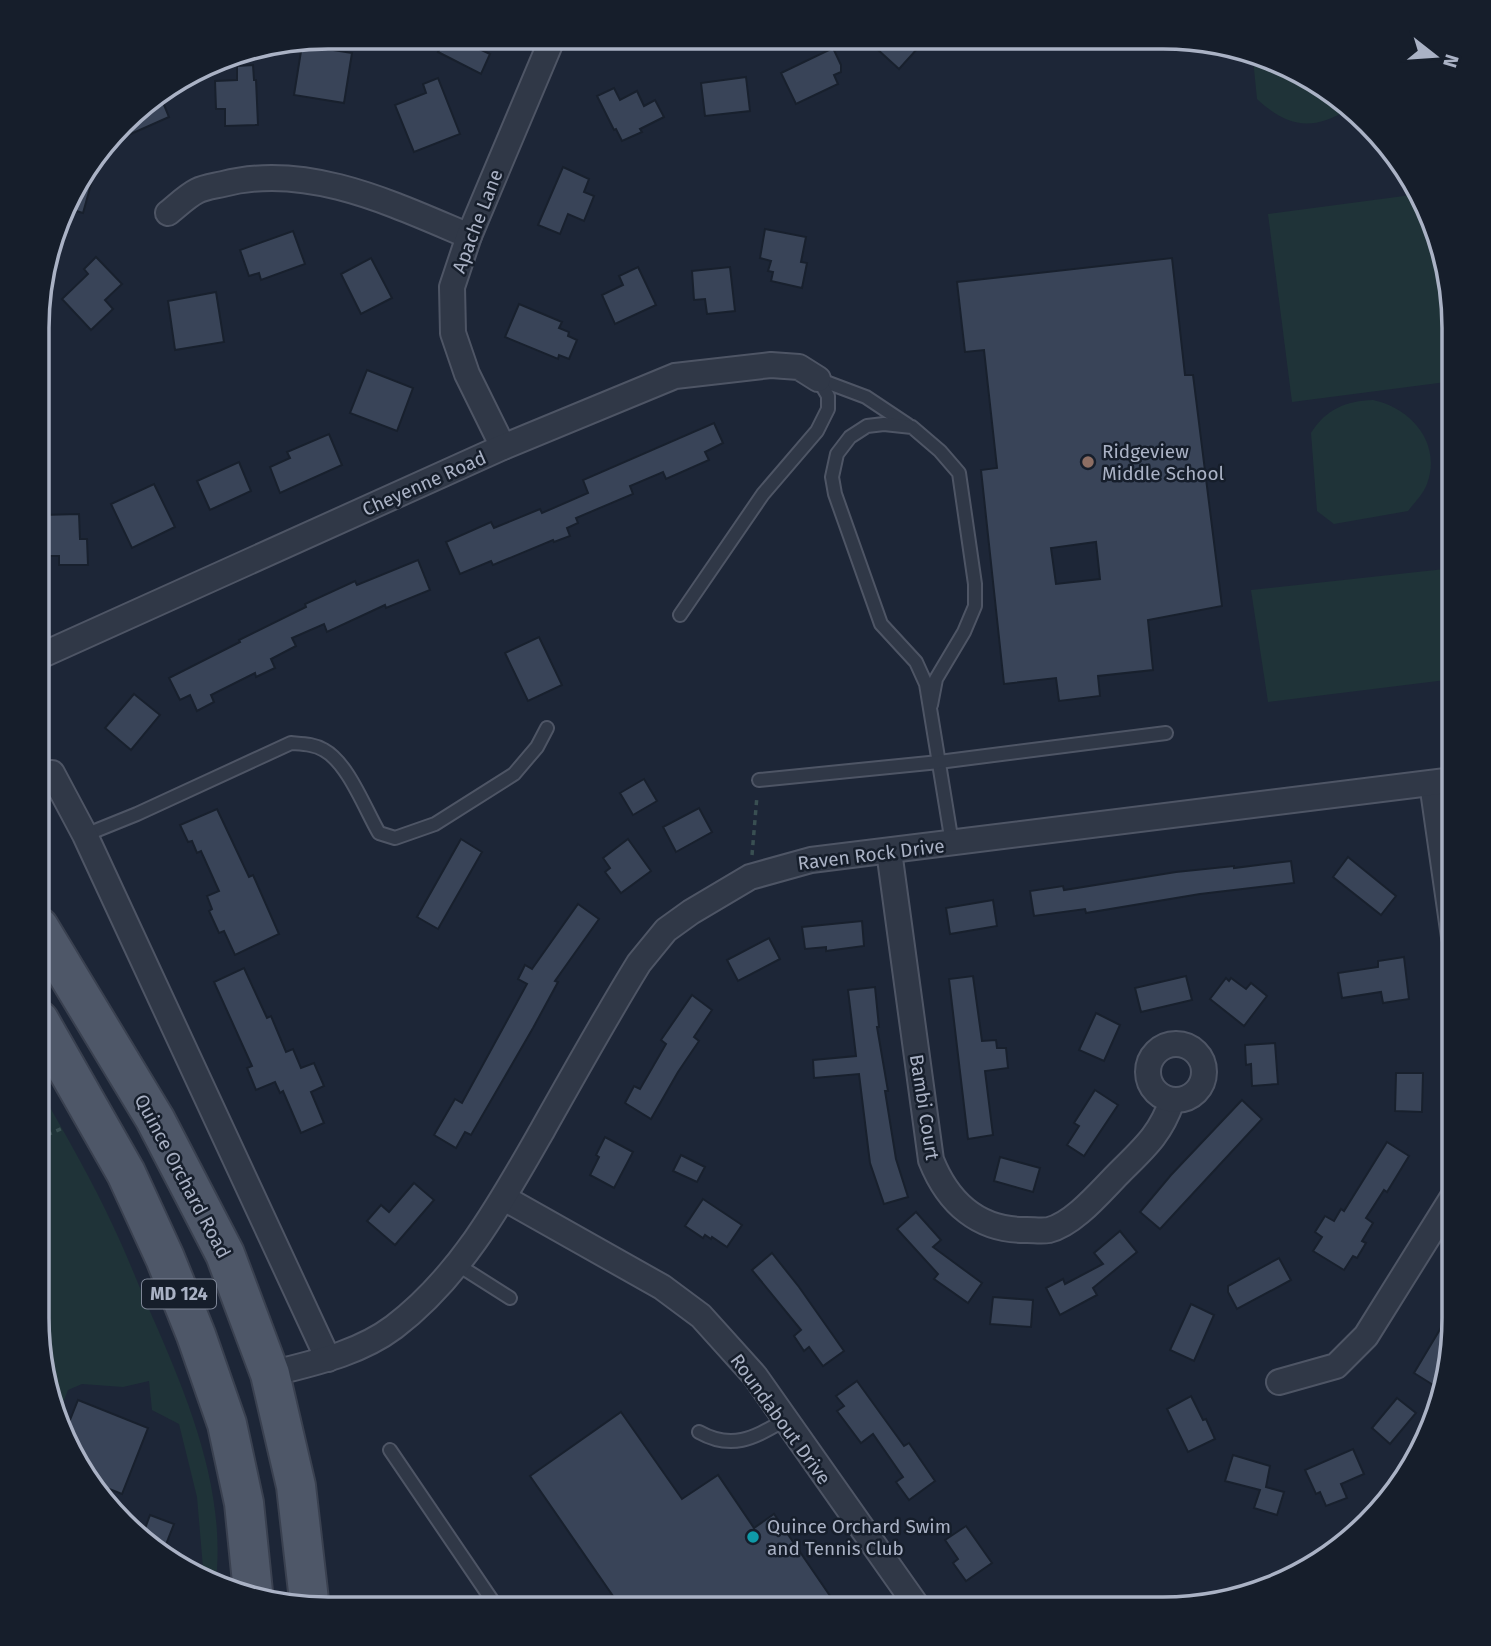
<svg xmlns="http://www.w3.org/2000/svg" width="1491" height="1646" font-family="'Fira Sans',sans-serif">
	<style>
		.green { fill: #1f3338 }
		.building { fill: #394458; stroke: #18202d; stroke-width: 2; fill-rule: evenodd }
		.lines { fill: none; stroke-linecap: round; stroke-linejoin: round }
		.lane-casing { stroke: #4e5565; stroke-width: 16 }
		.street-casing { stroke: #4e5565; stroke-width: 28 }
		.primary-casing { stroke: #3a4150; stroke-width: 42 }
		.path { stroke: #394f52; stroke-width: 3.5; stroke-dasharray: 5 5; stroke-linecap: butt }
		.lane { stroke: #303847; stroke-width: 12 }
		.street { stroke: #303847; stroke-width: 24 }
		.primary { stroke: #4e5768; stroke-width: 38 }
		.education-dot { fill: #8d6e63; stroke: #161e2b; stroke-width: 2.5 }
		.culture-dot { fill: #0f9aa8; stroke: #161e2b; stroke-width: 2.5 }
		.labels { text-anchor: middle; stroke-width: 5; stroke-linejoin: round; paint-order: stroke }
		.shield { fill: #161e2b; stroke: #7e8697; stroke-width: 2 }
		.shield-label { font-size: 18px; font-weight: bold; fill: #aab2c5 }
		.street-label { font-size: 19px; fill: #aab2c5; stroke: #161e2b }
		.poi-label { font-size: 19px; fill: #aab2c5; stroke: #161e2b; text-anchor: start }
		.rim { fill: none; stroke: #aab2c5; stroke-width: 3.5 }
	</style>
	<rect width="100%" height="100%" fill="#1d2637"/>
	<g class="green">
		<path d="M1253,59L1325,86L1348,109C1312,132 1287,127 1257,99Z"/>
		<path d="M1419,194L1439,234L1454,309V381L1292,402L1268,214Z"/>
		<path d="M1373,400C1411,408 1442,443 1427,484C1423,494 1415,502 1408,511L1334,524L1317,511L1311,433C1326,409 1346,401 1373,400Z"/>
		<path d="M1454,568V679L1268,702L1251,590Z"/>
		<path d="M39,1088C65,1134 92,1180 114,1228C128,1257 139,1287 152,1316C188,1398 226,1489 216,1581L201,1576L203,1568L197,1497L179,1424L152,1410L149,1381L123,1387L82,1384L68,1390L56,1420L52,1412L37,1337Z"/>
	</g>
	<g class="building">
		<path d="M446,37H478L473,46L490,54L481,74L438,52Z"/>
		<path d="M865,38H927L899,69Z"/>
		<path d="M302,45L352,53L344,103L294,95Z"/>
		<path d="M833,48L841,65V72L834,75L838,84L796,104L781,73Z"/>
		<path d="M253,65L254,80H256L258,125L225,126V109H216L215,81L237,80V66Z"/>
		<path d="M746,77L750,111L705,116L701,83Z"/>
		<path d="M438,78L460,134L414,152L395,105L426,93L423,84Z"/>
		<path d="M614,88L620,100L637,91L644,106L655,100L664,117L640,129L642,132L622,141L616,129L614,130L597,96Z"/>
		<path d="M160,95L169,117L106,145L136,109Z"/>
		<path d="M100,152L83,213L66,208L76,183Z"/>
		<path d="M563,167L589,179L584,192L594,196L584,221L568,214L560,234L538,225Z"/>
		<path d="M765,229L806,237L801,262L807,263L802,288L771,281L773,272L768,271L771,261L760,258Z"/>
		<path d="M293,231L305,264L261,280L259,273L249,276L240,250Z"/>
		<path d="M96,257L122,284L105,300L113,309L91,330L62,299L88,274L84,269Z"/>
		<path d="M371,258L392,298L361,314L341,274Z"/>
		<path d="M1172,258L1185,375H1193L1222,606L1148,620L1153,670L1098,676L1100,696L1059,701L1056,678L1004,684L981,470L997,468L984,350L965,352L957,282ZM1096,542L1100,579L1056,584L1051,548Z"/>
		<path d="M638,267L656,305L615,324L602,295L623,285L619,276Z"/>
		<path d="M730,267L735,311L707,314L705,299L694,300L692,271Z"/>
		<path d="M216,292L224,342L175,350L168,301Z"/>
		<path d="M519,304L562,322L559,328L569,332L568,336L577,340L569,359L559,355L558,359L505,337Z"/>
		<path d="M367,370L413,388L397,431L350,413Z"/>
		<path d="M714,423L723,443L705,452L709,460L666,479L663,472L630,486L633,494L576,518L578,523L567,528L570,536L554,542L553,540L493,565L491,561L460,574L446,542L491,522L494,528L540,509L542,513L588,493L583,480Z"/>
		<path d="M329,434L342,465L280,493L270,467L290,458L287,452Z"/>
		<path d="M239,462L251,491L210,510L197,481Z"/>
		<path d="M154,484L175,527L132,548L111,504Z"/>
		<path d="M79,514L80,539H87L88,565H59V556H49V543H41V515Z"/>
		<path d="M418,560L430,590L386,608L385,605L327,632L324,624L292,638L296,646L271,659L275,668L256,677L255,673L211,695L214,702L197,711L190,695L180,700L169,678L240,642L239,640L306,607L305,604L355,581L357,585Z"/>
		<path d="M539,637L562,685L528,701L505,653Z"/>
		<path d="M134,694L160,715L131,750L105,728Z"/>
		<path d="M644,779L657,801L633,815L620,793Z"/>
		<path d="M699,808L712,832L676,852L663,827Z"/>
		<path d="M217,809L249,877L253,875L279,934L235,955L224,931L219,933L209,911L212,909L207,896L219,891L201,851L197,853L192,841L188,842L180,825Z"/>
		<path d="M461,839L482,852L438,929L417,917Z"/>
		<path d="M628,839L651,871L621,893L605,872L610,868L603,858Z"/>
		<path d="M1348,857L1396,896L1381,915L1333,877Z"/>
		<path d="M1291,861L1294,883L1200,894L1086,913L1085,909L1034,916L1030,891L1063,886L1064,890L1176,872L1234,866V868Z"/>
		<path d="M993,900L997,926L950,934L946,908Z"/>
		<path d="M578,904L599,919L555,981L558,982L533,1028L471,1135L465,1132L456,1148L434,1135L455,1099L462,1103L527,984L518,979L525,965L532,969Z"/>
		<path d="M862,921L864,946L826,951V947L805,949L802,927Z"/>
		<path d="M769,938L780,959L738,981L727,960Z"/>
		<path d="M1404,957L1409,999L1383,1003L1381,992L1342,998L1338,973L1378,967V961Z"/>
		<path d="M244,968L267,1018L271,1016L286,1052L293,1049L301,1068L314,1063L324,1086L311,1092L324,1123L301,1133L283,1091L280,1093L275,1082L256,1090L247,1068L252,1066L214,982Z"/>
		<path d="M973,976L982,1041L996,1040L997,1048H1006L1008,1068L985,1071L993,1135L968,1139L949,979Z"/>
		<path d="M1186,976L1192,1000L1141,1012L1135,988Z"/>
		<path d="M1226,978L1229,981L1231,978L1246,989L1251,983L1267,996L1244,1026L1210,999Z"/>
		<path d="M875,987L879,1027H877L888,1091H885L896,1159L908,1197L884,1204L870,1163L859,1074L814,1078L813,1060L856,1056L848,990Z"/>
		<path d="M692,995L712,1010L694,1037L699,1041L678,1072L651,1119L625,1103L634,1086L640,1089L666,1044L661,1040Z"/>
		<path d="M1096,1013L1120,1025L1104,1061L1079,1050Z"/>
		<path d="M1275,1043L1278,1084L1252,1086L1251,1064L1246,1065L1245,1045Z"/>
		<path d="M1396,1073H1423L1422,1112L1395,1111Z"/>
		<path d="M1095,1090L1118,1105L1084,1156L1067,1145L1079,1126L1074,1123Z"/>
		<path d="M1242,1100L1262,1119L1160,1229L1140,1212L1171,1175Z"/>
		<path d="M605,1137L633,1152L614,1188L590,1175L599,1157L596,1155Z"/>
		<path d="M1387,1142L1409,1156L1387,1192L1384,1190L1366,1218L1373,1223L1362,1241L1366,1243L1357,1258L1353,1256L1344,1270L1313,1251L1322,1237L1315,1232L1325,1216L1334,1221L1341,1209L1344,1211Z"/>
		<path d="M681,1155L705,1167L697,1182L673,1171Z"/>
		<path d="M1000,1157L1040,1168L1033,1192L994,1181Z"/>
		<path d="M414,1183L434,1200L395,1245L367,1221L381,1205L389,1212Z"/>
		<path d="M703,1199L742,1225L727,1247L712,1237L711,1239L705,1235L703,1238L685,1226Z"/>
		<path d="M916,1212L941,1240L933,1247L982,1283L968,1303L934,1279L938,1274L897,1229Z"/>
		<path d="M1120,1231L1137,1252L1093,1288L1097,1295L1060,1315L1046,1288L1063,1279L1065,1284L1103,1264L1094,1253Z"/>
		<path d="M772,1253L799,1287L844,1351L823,1366L809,1347L804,1351L794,1336L801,1330L752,1270Z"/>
		<path d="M1279,1258L1291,1280L1237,1309L1228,1292V1286Z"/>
		<path d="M993,1297L1033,1300L1031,1327L990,1324Z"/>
		<path d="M1191,1304L1214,1315L1194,1361L1170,1350Z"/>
		<path d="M1442,1326L1454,1332V1337L1438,1388L1414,1373Z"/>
		<path d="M857,1381L904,1446L909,1443L935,1481L909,1500L896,1482L903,1477L873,1434L861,1443L837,1411L844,1406L836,1396Z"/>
		<path d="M1191,1396L1203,1420L1206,1419L1215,1439L1188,1452L1167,1409Z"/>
		<path d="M1397,1398L1416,1413L1390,1444L1372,1428Z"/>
		<path d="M78,1400L148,1428L122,1494L86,1480L64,1435Z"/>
		<path d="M621,1412L682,1499L718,1475L754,1528L774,1514L839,1609H622L530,1476Z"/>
		<path d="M1353,1449L1364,1474L1341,1484L1347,1498L1326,1506L1320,1492L1316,1494L1305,1470Z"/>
		<path d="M1233,1455L1270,1466L1266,1487L1284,1492L1277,1515L1254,1508L1260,1490L1225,1481Z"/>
		<path d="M150,1515L174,1524L163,1552L143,1534Z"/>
		<path d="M966,1526L992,1563L966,1581L953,1563L958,1559L945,1540Z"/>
	</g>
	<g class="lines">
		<defs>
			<g id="lane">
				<path d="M818,379L866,397L908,425"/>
				<path d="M680,615L763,494L817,431L828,409V396L818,379"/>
				<path d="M931,705L936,679L964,632L975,606V584L959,473L940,451L912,427L884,424L867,426L850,437L837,454L832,477L835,494L881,624L916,662L926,684L952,843"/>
				<path d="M759,780L939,762L1166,733"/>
				<path d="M85,835L137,814L291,743C303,744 314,744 324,750C348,763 365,809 379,833L395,838L435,824L514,774L537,747L547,728"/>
				<path d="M458,1265L510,1298"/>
				<path d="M699,1432C733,1451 755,1437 785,1420"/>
				<path d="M390,1450L498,1609"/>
			</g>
			<g id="street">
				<path d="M168,213C177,206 187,196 197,191C205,187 215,186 223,184C307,162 393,204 469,236"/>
				<path d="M503,447L467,374L453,333L452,287L469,236L553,37"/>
				<path d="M40,656L503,447L675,376L771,365L799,367L818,379"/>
				<path d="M52,773L85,835L328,1359"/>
				<path d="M1432,783L1454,937"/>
				<path d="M889,851L931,1160C948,1203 979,1231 1027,1230C1034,1230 1042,1231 1049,1230C1074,1224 1101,1191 1119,1173C1144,1148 1160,1135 1172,1101"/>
				<circle cx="1176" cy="1072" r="28"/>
				<path d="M504,1198L662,1287L701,1316L755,1376L919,1609"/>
				<path d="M270,1374C313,1363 358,1354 394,1327C461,1276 502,1201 543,1129C574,1074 605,1018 639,963L666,930L691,912L750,877L811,860L1454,780"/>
				<path d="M1279,1382L1336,1366L1366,1336L1454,1195"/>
			</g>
			<g id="primary">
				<path d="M39,927L155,1119L225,1254L270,1374L296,1486L310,1609"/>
				<path d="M39,1020L126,1173L165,1258L196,1335L227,1424L244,1503L253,1592"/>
			</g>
		</defs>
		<use href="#lane" class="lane-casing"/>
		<use href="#street" class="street-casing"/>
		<use href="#primary" class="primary-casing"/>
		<g class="path">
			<path d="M752,855L757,796"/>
			<path d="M38,1139L65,1127"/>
		</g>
		<use href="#lane" class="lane"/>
		<use href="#street" class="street"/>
		<use href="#primary" class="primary"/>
	</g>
	<circle class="education-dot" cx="1088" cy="462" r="7"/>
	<circle class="culture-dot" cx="753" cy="1537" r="7"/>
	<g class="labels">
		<rect class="shield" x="142" y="1279.5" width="74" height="29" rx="5"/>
		<g class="shield-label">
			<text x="179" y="1300">MD 124</text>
		</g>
		<g class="street-label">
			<text transform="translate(477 221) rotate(-69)" y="7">Apache Lane</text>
			<text transform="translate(424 483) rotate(-24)" y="7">Cheyenne Road</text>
			<text transform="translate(871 854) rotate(-7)" y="7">Raven Rock Drive</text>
			<text transform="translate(925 1107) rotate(81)" y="7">Bambi Court</text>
			<text transform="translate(183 1176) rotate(62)" y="7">Quince Orchard Road</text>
			<text transform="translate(781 1419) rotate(54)" y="7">Roundabout Drive</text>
		</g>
		<g class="poi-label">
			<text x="1102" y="458">Ridgeview<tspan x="1102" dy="22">Middle School</tspan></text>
			<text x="767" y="1533">Quince Orchard Swim<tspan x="767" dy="22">and Tennis Club</tspan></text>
		</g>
	</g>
	<path d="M0 0H1491V1646H0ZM328 49H1163A279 279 0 0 1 1442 328V1318A279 279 0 0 1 1163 1597H328A279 279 0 0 1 49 1318V328A279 279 0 0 1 328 49Z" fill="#161e2b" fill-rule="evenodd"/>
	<path class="rim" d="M328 49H1163A279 279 0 0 1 1442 328V1318A279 279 0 0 1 1163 1597H328A279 279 0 0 1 49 1318V328A279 279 0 0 1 328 49Z"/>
	<g transform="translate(1435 56) rotate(107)" stroke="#161e2b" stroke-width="5" paint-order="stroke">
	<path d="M0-5L12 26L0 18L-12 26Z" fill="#aab2c5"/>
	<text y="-10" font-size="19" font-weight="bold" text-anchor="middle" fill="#aab2c5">N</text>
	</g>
</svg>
